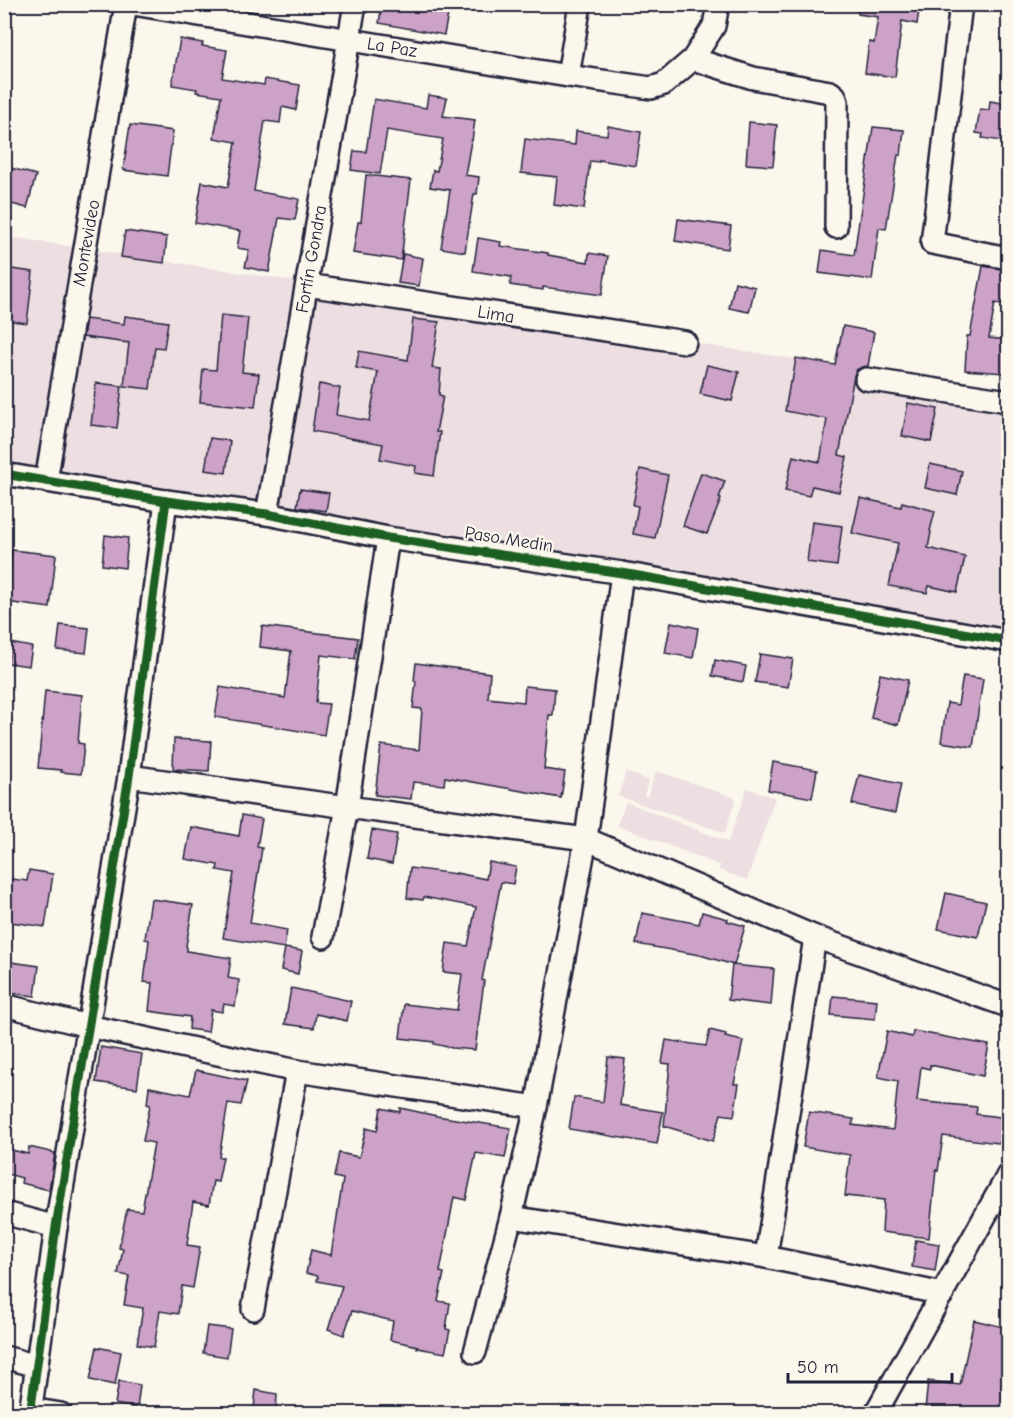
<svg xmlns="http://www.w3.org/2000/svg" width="1013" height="1418" font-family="'Comic Neue',sans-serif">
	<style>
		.built { fill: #eddee1 }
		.building { fill: #cca2c7; stroke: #22223b; stroke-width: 1.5 }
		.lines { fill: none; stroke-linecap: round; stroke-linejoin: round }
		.minor-casing { stroke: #22223b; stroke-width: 26 }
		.minor { stroke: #fbf7ec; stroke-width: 21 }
		.cycleway-casing { stroke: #fbf7ec; stroke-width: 13 }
		.cycleway { stroke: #1b5e20; stroke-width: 9 }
		.labels { text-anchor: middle; stroke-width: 4.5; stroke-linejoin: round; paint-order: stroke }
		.street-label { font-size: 18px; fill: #22223b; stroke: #fbf7ec }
	</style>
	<rect width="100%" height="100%" fill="#fbf7ec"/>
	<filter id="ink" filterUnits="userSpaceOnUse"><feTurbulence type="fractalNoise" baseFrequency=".0167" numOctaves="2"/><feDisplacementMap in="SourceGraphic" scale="12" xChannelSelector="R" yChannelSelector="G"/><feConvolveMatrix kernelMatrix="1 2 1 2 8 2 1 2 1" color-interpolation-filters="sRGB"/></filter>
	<g filter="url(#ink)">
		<g class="built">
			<path d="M4,236L1008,392V643L5,471Z"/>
			<path d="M656,771L736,798L725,833L618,796L626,772L649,780L644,795L647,797Z"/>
			<path d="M747,788L775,798L747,880L719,870L721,862L719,865L617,825L626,802L728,842Z"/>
		</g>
		<g class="building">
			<path d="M382,4H450L444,35L379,23Z"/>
			<path d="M859,4H920L917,24L902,21L895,77L865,73L869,42L874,43L878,17L858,14Z"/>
			<path d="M180,39L203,43L202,46L227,50L222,78L264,85L265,79L300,85L296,110L282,107L280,123L265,121L254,191L299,199L295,220L279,218L269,272L245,267L249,250L237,248L240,231L195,223L202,182L228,187L236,142L214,138L221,96L196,92L197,89L172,85Z"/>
			<path d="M428,95L447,98L443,116L475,120L472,141H471L465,175L479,177L477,194H474L465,252L441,248L450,190L430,187L433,170L437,171L443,139L387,130L380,174L351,170L354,151L366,152L374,99L426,108Z"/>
			<path d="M990,101L1008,104V142L982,138L983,134L976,133L980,109L989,110Z"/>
			<path d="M749,122L777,125L773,166L746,164Z"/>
			<path d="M130,125L173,131L167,176L123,170Z"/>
			<path d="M608,126L641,132L636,166L599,160V162L590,161L584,209L554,205L557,177L521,173L525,139L575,145L576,131L607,135Z"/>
			<path d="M873,127L904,130L901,155H898L886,229L879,228L872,280L819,273L822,250L854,255Z"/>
			<path d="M4,166L36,175L27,208L4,202Z"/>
			<path d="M366,175L411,180L401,260L353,253L358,222H361Z"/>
			<path d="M678,219L731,226L728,249L675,241Z"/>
			<path d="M125,231L167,237L164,263L121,257Z"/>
			<path d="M478,238L501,242L500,246L548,253V255L588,262L589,253L608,256L602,295L543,287V290L510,285L511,277L473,271Z"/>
			<path d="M403,254L423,258L419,286L398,283Z"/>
			<path d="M983,266L1008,270V305L995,303L989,338L1008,340L1005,373L965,370L967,336H970Z"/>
			<path d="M4,268L33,272L27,323L4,320Z"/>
			<path d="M735,282L755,287L749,312L729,308Z"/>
			<path d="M221,315L248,318L242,372L259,374L255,407L200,402L203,369L216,370Z"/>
			<path d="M125,316L168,322L164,348L155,347L150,389L124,386L129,343L83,337L86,319L124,324Z"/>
			<path d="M413,319L439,322L432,368L441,369L439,395L443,396L436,432H440L434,476L415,473L416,466L380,459L383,444L312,431L319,384L340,388L336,415L369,421L378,372L356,368L359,351L408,360Z"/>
			<path d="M843,326L874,332L868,366L862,367L856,370L854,376L839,455L847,457L839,492L812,486L809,496L785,491L793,456L820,462L827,419L785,411L790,382H792L796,358L835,365Z"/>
			<path d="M707,365L739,372L732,401L700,394Z"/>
			<path d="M96,383L122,386L117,428L91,425Z"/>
			<path d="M908,403L938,409L931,442L902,436Z"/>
			<path d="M210,438L230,441L226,473L205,470Z"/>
			<path d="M930,464L962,471L957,495L925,488Z"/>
			<path d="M640,469L668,475L655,538L633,534L638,506L633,505Z"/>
			<path d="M701,473L725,481L719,498L721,499L707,534L683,526Z"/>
			<path d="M300,489L329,493L326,511L297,507Z"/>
			<path d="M860,498L901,507L902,502L935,511L930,531L931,532L928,548L965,557L957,592L929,586L927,593L889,586L898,543L852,533Z"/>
			<path d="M812,522L842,526L837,566L807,562Z"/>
			<path d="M105,535L128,538L125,568L102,565Z"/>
			<path d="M12,550L56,555L50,608L6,602Z"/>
			<path d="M671,622L698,628L693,658L665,653Z"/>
			<path d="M60,625L89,628L86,653L57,650Z"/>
			<path d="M262,626L358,638L355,659L321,655L316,703L329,704L324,735L215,717L220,687L285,698L291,651L260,647Z"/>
			<path d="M10,643L32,647L29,666L8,663Z"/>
			<path d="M760,654L793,659L788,687L755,682Z"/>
			<path d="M715,660L746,666L743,682L712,676Z"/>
			<path d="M416,663L490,673L488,698L524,702L525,686L555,689L553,715H549L544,769L565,772L561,798L445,777L444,785L413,782L411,799L375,795L381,745L419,750L422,709L413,708L416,681H414Z"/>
			<path d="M880,674L908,680L898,725L871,718Z"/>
			<path d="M963,676L983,679L973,747L941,742L947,703L958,705Z"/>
			<path d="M45,691L82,695L78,743L84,744L81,774L61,772V770L38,768Z"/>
			<path d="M174,739L211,741L209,771L173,769Z"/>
			<path d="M773,762L817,770L812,798L768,790Z"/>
			<path d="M859,775L901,784L895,813L852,804Z"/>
			<path d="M242,815L262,819L257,847L262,848L250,923L287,930L284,948L223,938L234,873L217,870L218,865L185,859L191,827L239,836Z"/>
			<path d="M372,830L397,834L392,864L367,859Z"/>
			<path d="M489,862L516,867L513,884L501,882L482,980L484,981L475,1050L452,1048L434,1044V1042L400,1038L404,1004L457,1010L462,974L443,972L447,943L468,946L476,907L424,897L423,900L407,898L410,868L456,874V873L486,879Z"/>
			<path d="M29,870L53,874L45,927L4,921V878L27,881Z"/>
			<path d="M946,893L986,902L978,937L938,929Z"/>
			<path d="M151,899L193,905L186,946L187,947V951L231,958L228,978L239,980L235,1006L224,1004L222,1012L211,1010L208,1032L189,1029L190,1017L149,1011L152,983L144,982L149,940L145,939Z"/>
			<path d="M702,912L728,919L727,921L745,926L734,965L700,955L636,944L642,913L699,924Z"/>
			<path d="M285,948L302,951L298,974L281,970Z"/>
			<path d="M4,961L39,966L35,996L4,992Z"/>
			<path d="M732,965L774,969L771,1005L728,1000Z"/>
			<path d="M291,988L351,1001L347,1021L316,1014L314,1028L285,1024Z"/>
			<path d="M833,996L877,1000L875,1019L831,1015Z"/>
			<path d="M710,1030L726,1034L725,1037L743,1041L734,1084H739L734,1116L721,1114L713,1141L664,1126L670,1064L662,1063L666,1040L706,1046Z"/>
			<path d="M887,1031L912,1037L913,1031L989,1045L983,1076L930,1065V1069L921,1067L917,1101L977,1107L976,1114L1008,1118L1006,1144L943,1136L938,1171L936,1170L929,1238L882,1232L884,1200L845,1196L850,1155L803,1147L809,1112L854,1119L852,1125L893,1130L898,1081L878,1077Z"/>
			<path d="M101,1047L142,1054L137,1088L96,1082Z"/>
			<path d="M608,1057L625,1059L620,1105L663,1112L657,1144L569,1129L574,1097L603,1102Z"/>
			<path d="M196,1070L247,1081L241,1105L228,1103L219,1157H223L218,1182L213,1181L209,1205L193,1202L187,1245L200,1247L193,1288L182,1286L178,1314L160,1311L154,1347L137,1344L143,1308L124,1305L129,1276L118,1274L123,1249L119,1248L127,1209L142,1211L154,1143L143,1141L150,1105L147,1104L149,1087L190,1095Z"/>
			<path d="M381,1108L400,1112V1108L437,1116L511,1128L505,1158L476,1153L466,1200L454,1197L440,1272L444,1273L438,1301L450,1303L446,1329L450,1330L445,1353L417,1348L418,1346L390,1340L393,1321L352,1311L344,1335L328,1329L342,1286L317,1281L318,1276L306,1273L311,1250L331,1255L343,1179L334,1177L339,1153L359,1157L366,1128L377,1131Z"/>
			<path d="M29,1147L55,1153L49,1190L21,1183L22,1178L4,1173V1148L28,1154Z"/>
			<path d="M916,1240L939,1244L935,1271L912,1267Z"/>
			<path d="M974,1320L1008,1328V1413H956L925,1410L928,1381L960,1385Z"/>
			<path d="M207,1326L231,1329L227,1357L203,1353Z"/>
			<path d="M97,1347L121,1352L115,1385L90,1380Z"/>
			<path d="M119,1381L140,1385L137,1408L115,1404Z"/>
			<path d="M256,1390L277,1394L276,1411L254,1408Z"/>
		</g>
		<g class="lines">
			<defs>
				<g id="minor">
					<path d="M133,4L568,76L651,88L664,84L693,59L714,26L718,4"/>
					<path d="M961,4L932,243L1008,258"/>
					<path d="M693,59L753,78L830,92L835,96L837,102L836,227"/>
					<path d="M568,76L580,4"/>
					<path d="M307,285L685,342"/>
					<path d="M866,379L1008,401"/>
					<path d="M4,474L166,501L267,514L388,538L622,573L1008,641"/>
					<path d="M46,481L126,4"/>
					<path d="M267,514L355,4"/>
					<path d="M129,776L347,807L586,839L815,937L1008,1006"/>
					<path d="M323,937L347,807L388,538"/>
					<path d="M4,1005L88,1026L297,1071L536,1107"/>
					<path d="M4,1213L56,1227"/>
					<path d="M511,1217L766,1257L943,1294"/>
					<path d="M766,1257L815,937"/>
					<path d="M253,1309L297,1071"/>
					<path d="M475,1352L511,1217L536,1107L586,839L622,573"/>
					<path d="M4,1357L37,1366"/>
					<path d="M30,1409L61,1414"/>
					<path d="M30,1414L56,1227L129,776L166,501"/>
					<path d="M875,1414L1008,1175"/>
				</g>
			</defs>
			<use href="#minor" class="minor-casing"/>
			<use href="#minor" class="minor"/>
			<defs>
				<g id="cycleway">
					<path d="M4,474L166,501L267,514L388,538L622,573L1008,641"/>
					<path d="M30,1414L56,1227L129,776L166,501"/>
				</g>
			</defs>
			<use href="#cycleway" class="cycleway-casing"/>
			<use href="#cycleway" class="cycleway"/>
		</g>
	</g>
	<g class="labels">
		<g class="street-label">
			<text transform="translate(392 47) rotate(9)" y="6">La Paz</text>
			<text transform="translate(86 243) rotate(-80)" y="6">Montevideo</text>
			<text transform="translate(311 259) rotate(-80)" y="6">Fortín Gondra</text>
			<text transform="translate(496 314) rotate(9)" y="6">Lima</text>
			<text transform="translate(509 539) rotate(9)" y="6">Paso Medin</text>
		</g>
	</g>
	<rect width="1013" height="1418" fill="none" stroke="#fbf7ec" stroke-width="24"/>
	<rect x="12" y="12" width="989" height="1394" fill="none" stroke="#22223b" stroke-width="2" filter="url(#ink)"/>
	<path d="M788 1373v9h164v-9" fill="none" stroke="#22223b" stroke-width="3"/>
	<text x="797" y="1373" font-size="18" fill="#22223b" stroke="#fbf7ec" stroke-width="4.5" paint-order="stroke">50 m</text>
</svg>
